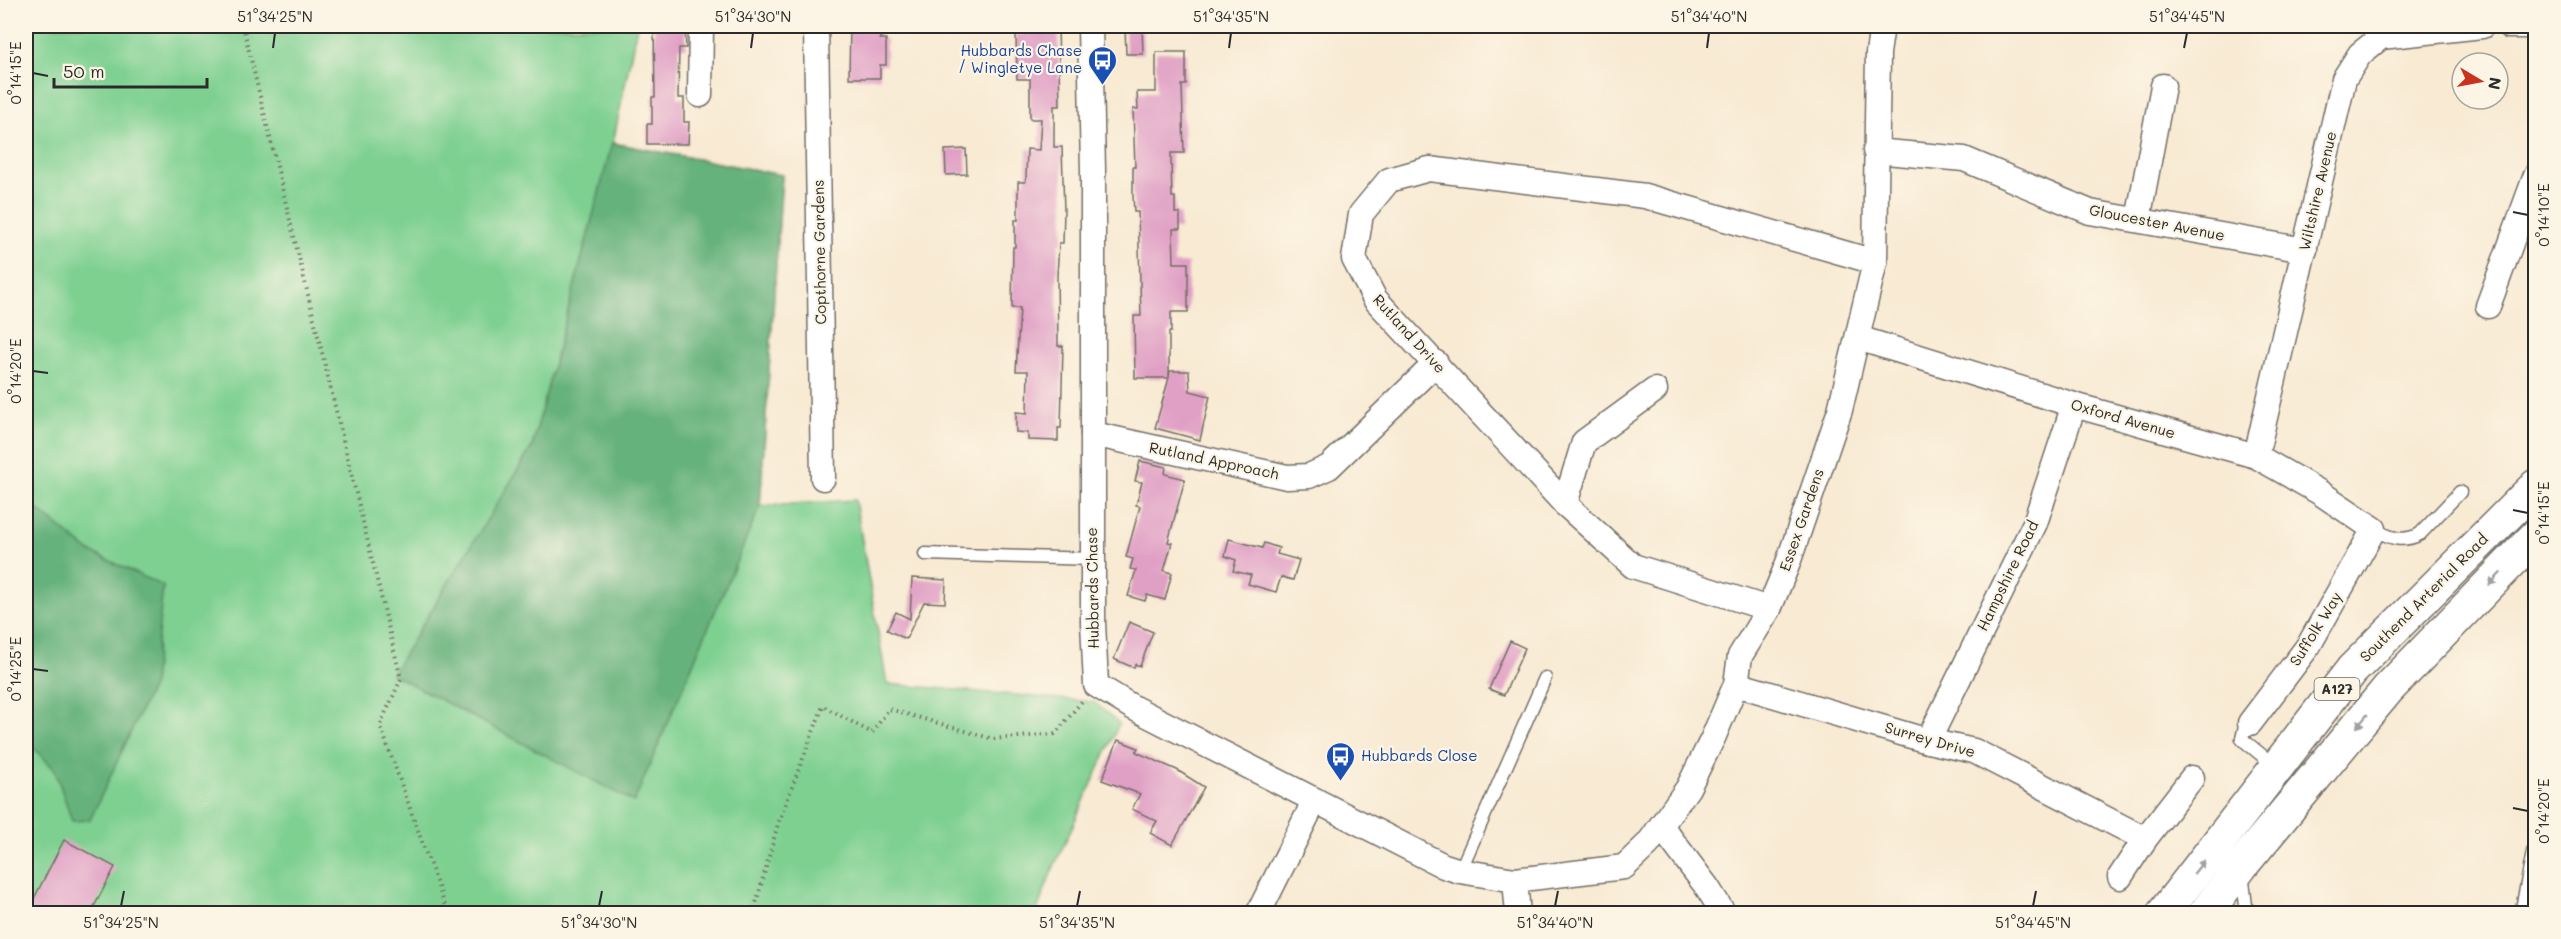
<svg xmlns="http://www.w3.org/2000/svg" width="2561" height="939" font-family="Mali,sans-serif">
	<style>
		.green { fill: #7ed091; stroke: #547e5e; stroke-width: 1.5 }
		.forest { fill: #66b27b; stroke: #486e53; stroke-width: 1.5 }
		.building { fill: #e09fc5 }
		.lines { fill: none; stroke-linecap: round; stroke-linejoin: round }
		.service-casing { stroke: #736e66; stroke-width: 15 }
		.minor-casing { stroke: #736e66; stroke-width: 27 }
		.trunk-casing { stroke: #736e66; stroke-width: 36 }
		.path { stroke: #736e66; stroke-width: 4; stroke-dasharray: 1.5 4.5; stroke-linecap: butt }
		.service { stroke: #fff; stroke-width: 12 }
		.minor { stroke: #fff; stroke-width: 24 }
		.trunk { stroke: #fff; stroke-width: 33 }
		.oneway { fill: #a0a0a0 }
		.ticks { fill: none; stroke: #2b2b2b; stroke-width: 2 }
		.labels { text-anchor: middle; stroke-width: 4.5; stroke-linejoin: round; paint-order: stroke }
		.shield { fill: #fcf5e5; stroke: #6a6863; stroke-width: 1.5 }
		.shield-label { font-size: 14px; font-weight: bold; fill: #2b2b2b }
		.transit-label { font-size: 15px; fill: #164399; stroke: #fcf5e5; text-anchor: end }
		.street-label { font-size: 15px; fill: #2b2b2b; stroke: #fcf5e5 }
		.neatline { fill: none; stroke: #2b2b2b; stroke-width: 2 }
		.ticks-label { font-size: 15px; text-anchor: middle; fill: #2b2b2b }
	</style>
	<rect width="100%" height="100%" fill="#fcf5e5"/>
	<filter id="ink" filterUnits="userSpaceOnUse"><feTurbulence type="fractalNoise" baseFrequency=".0167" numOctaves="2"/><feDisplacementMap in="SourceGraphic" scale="12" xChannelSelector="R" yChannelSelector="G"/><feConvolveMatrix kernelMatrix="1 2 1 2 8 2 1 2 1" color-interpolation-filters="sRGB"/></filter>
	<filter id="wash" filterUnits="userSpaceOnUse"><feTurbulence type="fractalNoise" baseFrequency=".008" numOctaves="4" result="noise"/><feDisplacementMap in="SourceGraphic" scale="24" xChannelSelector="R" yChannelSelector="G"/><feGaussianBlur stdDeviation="1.35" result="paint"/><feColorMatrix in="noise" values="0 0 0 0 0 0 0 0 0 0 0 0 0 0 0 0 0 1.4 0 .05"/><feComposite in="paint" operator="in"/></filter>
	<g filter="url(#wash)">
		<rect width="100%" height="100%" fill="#f8ead3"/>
		<path class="green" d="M26,26H637L613,143L782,175L760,506L855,500L887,684L1094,702L1119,724L1051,873L1036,913H26Z"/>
		<g class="forest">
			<path d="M612,143L782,175L760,506L634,802L392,674L532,447Z"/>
			<path d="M26,500L89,551L163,586L153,684L90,820L72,821L55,770L26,740Z"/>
		</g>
		<g id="blocks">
			<g class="building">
				<path d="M654,26H685L686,48H679L678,98H684V122H689L688,144H647V124H652V97H655Z"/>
				<path d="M850,26H880V39H886V65H880V78H849Z"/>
				<path d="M1023,26H1058L1060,106H1054V147H1062L1064,211L1063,243H1059L1057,276L1058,346H1063L1061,428H1058V441L1028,440V433L1016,432V412L1027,413L1028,371H1016L1020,308H1012L1013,247H1015V220H1018V182H1025L1026,178L1027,149L1039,150L1041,119H1030V79H1017L1016,34H1023Z"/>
				<path d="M1125,26H1142L1143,54H1126Z"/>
				<path d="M1156,52H1186V85H1182L1184,153H1171V163L1172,197H1175V213H1180V229H1173L1174,263H1188V312H1171V332H1169V377L1170,371H1189L1190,391L1210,396L1200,440L1155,428L1169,378H1135L1134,316H1141L1138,212H1134L1133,196V167H1135L1133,109H1138L1137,92H1156Z"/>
				<path d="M966,149L967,174L946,175L945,150Z"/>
				<path d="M1140,461L1166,467L1165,474L1185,479L1168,542L1172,543L1164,571L1172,573L1165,600L1147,595L1145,601L1128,596L1136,570L1130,569L1133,559L1126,557L1140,506L1136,505L1142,482L1135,481Z"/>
				<path d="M1229,539L1262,548L1264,543L1279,548L1277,554L1299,560L1293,580L1281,577L1276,592L1248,584L1251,575L1233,571L1236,560L1225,556Z"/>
				<path d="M912,578L946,580L945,603L924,602L906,639L887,630L896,612L910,619Z"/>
				<path d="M1129,622L1153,632L1140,666L1135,664L1134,668L1114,659Z"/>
				<path d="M1510,641L1525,648L1504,695L1489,689Z"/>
				<path d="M1118,740L1138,748L1136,752L1177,770L1204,787L1172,845L1150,833L1157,821L1132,809L1140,794L1102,780Z"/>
				<path d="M64,840L115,867L90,914H26Z"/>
			</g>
		</g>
	</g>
	<g filter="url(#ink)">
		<use href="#blocks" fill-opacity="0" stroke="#736e66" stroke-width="1.5"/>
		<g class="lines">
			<defs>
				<g id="service">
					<path d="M2374,529C2389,538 2403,543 2420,534L2460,492"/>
					<path d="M925,554L1093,559"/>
					<path d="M2250,723L2244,730L2242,739L2275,766"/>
					<path d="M1460,871L1545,678"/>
					<path d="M2242,873L2247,914"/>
					<path d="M2521,914L2535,842"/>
				</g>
				<g id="minor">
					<path d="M816,26L823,478"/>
					<path d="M1090,26L1093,171V622L1096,685L1134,708L1444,866L1460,871L1515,880L1624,867L1648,844L1688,788L1713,738L1736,684L1740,656L1769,609L1788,563L1840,410L1875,262L1878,53L1882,26"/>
					<path d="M2509,26H2536"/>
					<path d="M700,95L701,26"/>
					<path d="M1875,151L1964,159L2090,212L2305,250"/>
					<path d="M2138,220L2163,86"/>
					<path d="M2488,306L2536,175"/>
					<path d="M1858,338L2074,405L2256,456L2319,492L2374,529L2309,645L2250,723"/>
					<path d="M1093,434L1287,477L1309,476L1329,467L1436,363"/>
					<path d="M2256,456L2344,79L2360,54L2381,37L2482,26"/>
					<path d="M1565,504L1584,442L1655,390"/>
					<path d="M1769,609L1633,566L1565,504L1375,299L1354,259L1361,214L1389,180L1429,169L1645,196L1875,262"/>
					<path d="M1736,684L1928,741L1974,751L2145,839L2192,778"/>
					<path d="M1928,741L2035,523L2074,405"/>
					<path d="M1661,826L1707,887L1724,914"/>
					<path d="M2120,877L2145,839"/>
					<path d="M1515,880L1518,914"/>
					<path d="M1258,914L1315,800"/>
				</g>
				<g id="trunk">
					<path d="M2163,914L2352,670L2536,486"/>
					<path d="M2205,914L2241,866L2388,689L2536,536"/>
				</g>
			</defs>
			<use href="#service" class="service-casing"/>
			<use href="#minor" class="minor-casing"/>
			<use href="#trunk" class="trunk-casing"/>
			<g class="path">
				<path d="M243,26L401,679L380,725L448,914"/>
				<path d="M753,914L778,824L823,706L872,733L889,709L993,739L1055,734L1083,700"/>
			</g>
			<use href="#service" class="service"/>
			<use href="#minor" class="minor"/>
			<use href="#trunk" class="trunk"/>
		</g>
		<defs><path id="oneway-solid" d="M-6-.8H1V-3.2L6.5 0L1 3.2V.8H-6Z" transform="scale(1.5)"/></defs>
		<g class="oneway">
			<use href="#oneway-solid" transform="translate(2495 579) rotate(134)"/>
			<use href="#oneway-solid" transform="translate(2362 721) rotate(130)"/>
			<use href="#oneway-solid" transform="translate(2199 867) rotate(-52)"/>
		</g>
	</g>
	<path class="ticks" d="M273,48L275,33M751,48L753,33M1229,48L1231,33M1707,48L1709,33M2184,48L2187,33M33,73L48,76M2513,212L2528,215M33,371L48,373M2513,510L2528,513M33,669L48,671M2513,808L2528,811M121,906L124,891M599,906L602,891M1077,906L1080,891M1555,906L1558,891M2033,906L2036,891"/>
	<defs>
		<symbol id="bus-pin" viewBox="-11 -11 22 30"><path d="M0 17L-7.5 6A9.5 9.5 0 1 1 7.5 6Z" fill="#1a4fb4" stroke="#fcf5e5"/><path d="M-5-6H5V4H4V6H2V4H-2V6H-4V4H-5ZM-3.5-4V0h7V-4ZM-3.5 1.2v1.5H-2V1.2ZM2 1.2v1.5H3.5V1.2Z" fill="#fff"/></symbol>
	</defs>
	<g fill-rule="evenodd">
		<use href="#bus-pin" x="1086" y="44" width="33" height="45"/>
		<use href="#bus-pin" x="1324" y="740" width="33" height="45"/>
	</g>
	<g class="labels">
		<rect class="shield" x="2314.5" y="678" width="45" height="22" rx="4.5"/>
		<g class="shield-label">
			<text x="2337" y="694">A127</text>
		</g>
		<g class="transit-label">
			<text x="1082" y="56">Hubbards Chase<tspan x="1082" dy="17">/ Wingletye Lane</tspan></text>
			<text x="1361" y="761" text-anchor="start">Hubbards Close</text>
		</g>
		<g class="street-label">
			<text transform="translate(2318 191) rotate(-77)" y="5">Wiltshire Avenue</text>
			<text transform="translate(2157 223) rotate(11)" y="5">Gloucester Avenue</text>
			<text transform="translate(820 252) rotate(-91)" y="5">Copthorne Gardens</text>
			<text transform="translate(1409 334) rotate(48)" y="5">Rutland Drive</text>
			<text transform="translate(2123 419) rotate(16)" y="5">Oxford Avenue</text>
			<text transform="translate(1214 461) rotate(12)" y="5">Rutland Approach</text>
			<text transform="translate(1802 520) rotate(-71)" y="5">Essex Gardens</text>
			<text transform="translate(2008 576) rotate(-64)" y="5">Hampshire Road</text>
			<text transform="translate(1093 588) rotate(-91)" y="5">Hubbards Chase</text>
			<text transform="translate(2424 598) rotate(-45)" y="5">Southend Arterial Road</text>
			<text transform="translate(2316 629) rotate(-58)" y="5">Suffolk Way</text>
			<text transform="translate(1930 740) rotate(16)" y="5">Surrey Drive</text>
		</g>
	</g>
	<rect width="2561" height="939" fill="none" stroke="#fcf5e5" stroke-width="66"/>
	<g transform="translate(2480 81) rotate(100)"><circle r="28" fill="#fcf5e5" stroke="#a8a49b" stroke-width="1.5"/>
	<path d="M0-4.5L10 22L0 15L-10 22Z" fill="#c8321e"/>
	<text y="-9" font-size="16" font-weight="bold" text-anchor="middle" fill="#2b2b2b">N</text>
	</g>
	<path d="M54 78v9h153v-9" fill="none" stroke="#2b2b2b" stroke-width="3"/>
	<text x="63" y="78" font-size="18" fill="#2b2b2b" stroke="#fcf5e5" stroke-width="4.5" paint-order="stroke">50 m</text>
	<rect x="33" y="33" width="2495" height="873" class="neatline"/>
	<g class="ticks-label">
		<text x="275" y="22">51°34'25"N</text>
		<text x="753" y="22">51°34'30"N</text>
		<text x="1231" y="22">51°34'35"N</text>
		<text x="1709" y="22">51°34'40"N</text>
		<text x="2187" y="22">51°34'45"N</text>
		<text transform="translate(16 73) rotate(-90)" y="5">0°14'15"E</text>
		<text transform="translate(2544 215) rotate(-90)" y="5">0°14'10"E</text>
		<text transform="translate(16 371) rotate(-90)" y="5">0°14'20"E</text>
		<text transform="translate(2544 513) rotate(-90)" y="5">0°14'15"E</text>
		<text transform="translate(16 669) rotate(-90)" y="5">0°14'25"E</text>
		<text transform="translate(2544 811) rotate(-90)" y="5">0°14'20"E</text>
		<text x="121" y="928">51°34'25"N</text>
		<text x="599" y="928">51°34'30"N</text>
		<text x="1077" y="928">51°34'35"N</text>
		<text x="1555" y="928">51°34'40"N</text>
		<text x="2033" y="928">51°34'45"N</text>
	</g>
</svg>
